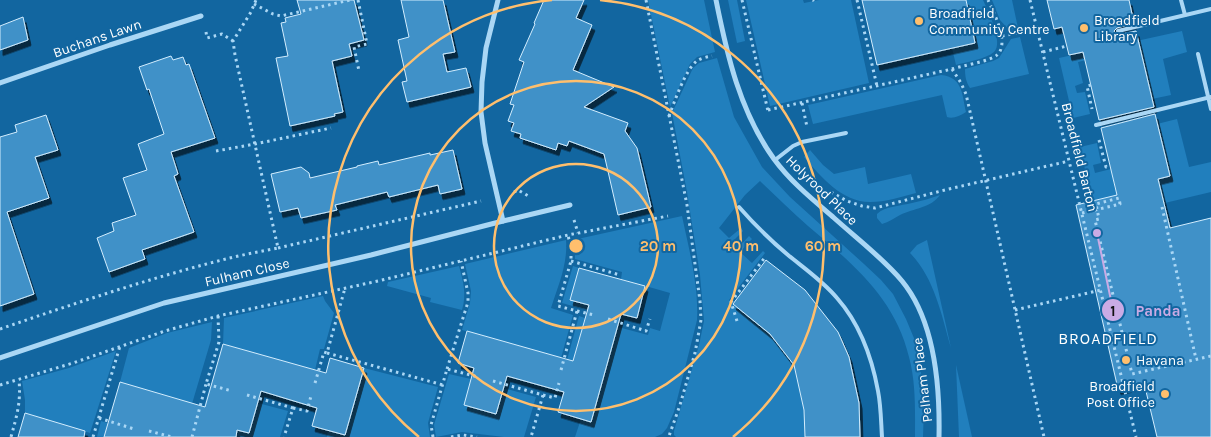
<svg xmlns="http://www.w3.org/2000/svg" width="1211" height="437" font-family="Karla,sans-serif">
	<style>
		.green { fill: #217fbd }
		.building { fill: #3f91c8; stroke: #d3edfe; filter: url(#shadow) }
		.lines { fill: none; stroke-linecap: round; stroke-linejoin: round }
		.path { stroke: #aad7f5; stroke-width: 3; stroke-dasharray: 2.5 4; stroke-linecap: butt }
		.service { stroke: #aad7f5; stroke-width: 4 }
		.minor { stroke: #aad7f5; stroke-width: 5 }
		.ring { fill: none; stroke: #ffbf6d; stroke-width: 2.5 }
		.poi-dot { fill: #ffbf6d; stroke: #1266a0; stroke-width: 2 }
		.labels { text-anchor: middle; stroke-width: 4; stroke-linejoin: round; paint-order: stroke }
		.poi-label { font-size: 14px; fill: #fff; stroke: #1266a0; text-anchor: start }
		.street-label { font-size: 14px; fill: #fff; stroke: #1266a0 }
		.quarter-label { font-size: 16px; letter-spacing: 1px; fill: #fff; stroke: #1266a0 }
		.centre { fill: #ffbf6d; stroke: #1266a0; stroke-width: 2.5 }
		.ring-label { font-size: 15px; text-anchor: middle; font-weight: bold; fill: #ffbf6d; stroke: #1266a0; stroke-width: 4; stroke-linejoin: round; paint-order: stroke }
		.leader { fill: none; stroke: #caabe5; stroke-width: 2 }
		.callout-dot { fill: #caabe5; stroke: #1266a0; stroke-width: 2 }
		.mark-label { font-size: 15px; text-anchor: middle; font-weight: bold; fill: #111 }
		.callout-label { font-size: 15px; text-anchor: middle; font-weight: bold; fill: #caabe5; stroke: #1266a0; stroke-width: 4; stroke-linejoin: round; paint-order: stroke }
	</style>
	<defs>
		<filter id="shadow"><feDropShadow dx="3" dy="5.5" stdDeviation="0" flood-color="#0009"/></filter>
	</defs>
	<rect width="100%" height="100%" fill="#1266a0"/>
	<g class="green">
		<path d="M648,0H704L715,52L697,57L690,64L670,107Z"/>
		<path d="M728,0H737L745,41L737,43Z"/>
		<path d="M746,0H803L804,3L819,0H851L869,83L770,106Z"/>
		<path d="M966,0H983C988,11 1004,43 994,52C986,59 966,62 956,65L952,48L975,43Z"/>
		<path d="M992,0H1012L1018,28L1009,30L1000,20Z"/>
		<path d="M1182,31L1187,52L1163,59L1171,95L1152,99L1140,47L1078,62L1083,83L1075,86L1077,93L1085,92L1090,114L1073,118L1059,58Z"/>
		<path d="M1020,37L1029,74L970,88C966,82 965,76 965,69L993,61L999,58L1011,39Z"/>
		<path d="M717,58L734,117L762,167L790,197L864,264L881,280L893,294L906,319L916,343L921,372L924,405L923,437H915C915,410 916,383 909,357C895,298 852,263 808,226C791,211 776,196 760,181L745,195L719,228L729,238L741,228L743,231L732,242L738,248L749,236L752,239L740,252L752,263L763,251L765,253L729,300L770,333L794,365L804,410L805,437H676L674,435V431L699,345L704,321L700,275L687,192L672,113L693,68L699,63Z"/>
		<path d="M941,75C963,77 962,95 966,112C960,116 953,119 947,117L942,95L813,124L808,105Z"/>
		<path d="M1177,119L1189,167L1211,162V192L1127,212L1092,201L1080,147L1097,143L1101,163L1093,165L1095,173L1111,169L1115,189L1169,176L1157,124Z"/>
		<path d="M810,150L823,165L834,174L865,167L868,184L911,174L916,193C901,197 886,202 870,202C842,202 821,177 804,157Z"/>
		<path d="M940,195C931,208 914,208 900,215C894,218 889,222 882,224L877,218V214C885,206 901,206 912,203C922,201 931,198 940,195Z"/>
		<path d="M682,216C689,249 699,287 697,320L674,412L667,428L662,434L655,437H575L581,419L591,422L618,327L648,335L650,328L660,331L670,293L621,279L622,272L575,259V251L573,240Z"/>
		<path d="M566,240C568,264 558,286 551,308L573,315L561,358L462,330L470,303L471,291L465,264Z"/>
		<path d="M927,240L951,348C942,316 934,277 910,253L917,245Z"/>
		<path d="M459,266C463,281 467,294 462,310L430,302L431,298L387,286L388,282Z"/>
		<path d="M573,266L579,268L570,300L596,307L594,312L562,303Z"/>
		<path d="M323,296L325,301L334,313L324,349H320L315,370L223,344L224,318Z"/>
		<path d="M579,316L585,318L570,372L564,371Z"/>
		<path d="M212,322L211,340L183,434L185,401L120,382L129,348L167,333Z"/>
		<path d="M116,351L90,433L25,413V400L22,381L69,368Z"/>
		<path d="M956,365L972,437H959Z"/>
		<path d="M364,368L438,387L428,423L430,437H327L328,430L345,435Z"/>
		<path d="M449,374L471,379L496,414L503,388L536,397L524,437H504L462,432L436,437L434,425Z"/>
		<path d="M209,389L225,393L216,424L248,433L258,403L288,411L280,437H196Z"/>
		<path d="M101,421L127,429L124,437H97Z"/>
	</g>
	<g class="building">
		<path d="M297,0H354L364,40L349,44L352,56L332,61L343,112L334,114L335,116L290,126L276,58L288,56L281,23L286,22L285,18L301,14Z"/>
		<path d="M401,0H443L455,52L443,54L447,72L466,68L471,87L407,102L402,82L407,81L398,40L409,37Z"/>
		<path d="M544,0H584L576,18L592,25L573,70L614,87L584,107L628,123L625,131L637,148L651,207L618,215L604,154L569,141L567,146L558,143L556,150L520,138L521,134L511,131L514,123L508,121L514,105L510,104L524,62L519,60L535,24L534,23Z"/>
		<path d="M862,0H966L975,43L877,65Z"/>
		<path d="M1047,0H1129L1134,23L1117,28L1114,31L1116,34L1118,35L1136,31L1154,107L1099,120L1083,52L1069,55L1062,27L1054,29Z"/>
		<path d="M23,17L28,40L0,50V26Z"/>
		<path d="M171,56L173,60L183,57L186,65L189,64L215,138L171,152L178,174L174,176L194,232L142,250L145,259L109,272L97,238L114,231L112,223L136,215L123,178L147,170L138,144L164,134L149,89L147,90L139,67Z"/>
		<path d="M1155,114L1170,176L1158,179L1170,228L1211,218V437H1157L1144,383L1118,389L1076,205L1117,195L1101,128Z"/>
		<path d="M46,115L58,150L35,157L49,198L7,212L34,294L0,306V137L17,132L15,125Z"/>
		<path d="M453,150L462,189L440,194L438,185L389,197L387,192L335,205L337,210L301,218L298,208L280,212L271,174L301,167L309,173L310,178L357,167V166L378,161L379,165L430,153V155Z"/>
		<path d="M766,260L805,290L838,332L849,357L859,403L860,437H805L804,410L794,365L770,334L733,304Z"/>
		<path d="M579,268L645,286L637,318L621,314L591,422L558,412L564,392L507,376L496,414L464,405L474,368L458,363L467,331L573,361L589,305L570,300Z"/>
		<path d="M223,344L326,373L330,358L364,368L345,435L312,426L317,408L261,391L249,433L237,430L236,437H104L120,382L205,407Z"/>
		<path d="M25,413L85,431L84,437H18Z"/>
	</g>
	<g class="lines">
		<g class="path">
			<path d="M358,0L367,44L354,47L359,71"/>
			<path d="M646,0L687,205L700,301L701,320L695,353L680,405L669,436L670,437"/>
			<path d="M742,0L768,111"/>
			<path d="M813,0L814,1"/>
			<path d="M857,0L877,86"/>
			<path d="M1030,0L1136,437"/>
			<path d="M254,4L273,14L281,16L350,0"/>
			<path d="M206,32L207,38L222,34L233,41"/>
			<path d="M1002,36L1037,29"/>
			<path d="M1043,52L1067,46"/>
			<path d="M952,69C961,66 991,61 997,55C1010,44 994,13 988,0"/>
			<path d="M1091,85L1087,86L1092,109"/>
			<path d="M802,103L807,127"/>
			<path d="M768,110L952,69L961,83L966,94L1044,437"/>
			<path d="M669,116C674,103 686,68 697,61C701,58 707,57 712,56"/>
			<path d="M1099,140L1106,167L1110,166"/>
			<path d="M216,151L255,144L331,128"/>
			<path d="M514,192L518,190L530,197"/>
			<path d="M831,192L847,201L862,206L875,208L949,189L1069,161"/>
			<path d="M1162,207L1196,359"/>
			<path d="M1082,213C1095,210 1108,207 1120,204L1119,198L1096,204L1099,219L1095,220L1132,374L1211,356"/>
			<path d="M574,220L578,233"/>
			<path d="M278,248L481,201"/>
			<path d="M571,261L620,275"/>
			<path d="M1015,310L1101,290"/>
			<path d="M577,311L594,315"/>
			<path d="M218,316L219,342L206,384L232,391"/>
			<path d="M608,319L646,331L650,319"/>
			<path d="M737,321L731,302L766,256"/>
			<path d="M0,329C73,304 147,279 222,260C240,255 259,252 278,248L235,55L233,41L251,12L256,0"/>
			<path d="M327,353L443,385"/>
			<path d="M447,369L468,302V293L461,261"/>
			<path d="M561,370L577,311L558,306L571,261V249L568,235"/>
			<path d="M493,381L543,395L531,437"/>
			<path d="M315,383L324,352L327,353L345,288"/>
			<path d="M0,385L73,363L165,331L218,316L378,281L568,235L668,216"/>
			<path d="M247,395L293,408L284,437"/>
			<path d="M543,395L555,398L559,383"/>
			<path d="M293,408L307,411L311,396"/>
			<path d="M99,418L134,429"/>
			<path d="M149,431L172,437"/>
			<path d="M11,437C17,415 21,402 19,380"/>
			<path d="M93,437L120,346"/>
			<path d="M192,437L206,384"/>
			<path d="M433,437L431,425L447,369L478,377"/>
			<path d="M451,437L463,435L477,437"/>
		</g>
		<g class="service">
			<path d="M1181,0L1185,15"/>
			<path d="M1118,31L1211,9"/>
			<path d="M1198,54L1211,109"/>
			<path d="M1096,125L1211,97"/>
			<path d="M775,160L793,146L802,142L846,133"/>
			<path d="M739,207C754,224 770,240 788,255C804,268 824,282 837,298C859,323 872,358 878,391C881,406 881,422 882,437"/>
		</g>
		<g class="minor">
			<path d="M716,0C727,55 740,112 774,159C790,181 812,199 833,217C855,237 884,259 902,281C935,321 940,387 939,437"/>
			<path d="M0,83L110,45L201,16"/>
			<path d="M503,221L570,205"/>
			<path d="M0,358L164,303L371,255L503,221L485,143L481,112L482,82L486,48L498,0"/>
		</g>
	</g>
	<g class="ring">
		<circle cx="576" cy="246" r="82"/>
		<circle cx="576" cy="246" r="165"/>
		<path d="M419 437A247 247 0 0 1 552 0M600 0A247 247 0 0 1 733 437"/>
	</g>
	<g class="poi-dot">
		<circle cx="919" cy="21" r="5"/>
		<circle cx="1084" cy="28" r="5"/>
		<circle cx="1126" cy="360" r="5"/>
		<circle cx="1165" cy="394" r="5"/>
	</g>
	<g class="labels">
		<g class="poi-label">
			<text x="929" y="18">Broadfield<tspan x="929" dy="16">Community Centre</tspan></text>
			<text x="1094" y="25">Broadfield<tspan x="1094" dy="16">Library</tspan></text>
			<text x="1136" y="365">Havana</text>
			<text x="1155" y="391" text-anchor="end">Broadfield<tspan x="1155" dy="16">Post Office</tspan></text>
		</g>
		<g class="street-label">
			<text transform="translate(97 38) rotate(-19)" y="5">Buchans Lawn</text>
			<text transform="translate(1080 157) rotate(76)" y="5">Broadfield Barton</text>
			<text transform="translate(822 190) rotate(44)" y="5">Holyrood Place</text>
			<text transform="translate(247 272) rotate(-13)" y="5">Fulham Close</text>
			<text transform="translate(922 380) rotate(-97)" y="5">Pelham Place</text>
		</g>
		<g class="quarter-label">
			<text x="1108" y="344">BROADFIELD</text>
		</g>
	</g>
	<circle cx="576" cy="246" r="8" class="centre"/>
	<g class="ring-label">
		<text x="658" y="251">20 m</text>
		<text x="741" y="251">40 m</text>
		<text x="823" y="251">60 m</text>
	</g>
	<path class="leader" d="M1097 233L1113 310"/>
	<g class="callout-dot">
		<circle cx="1097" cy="233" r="5"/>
		<circle cx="1113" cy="310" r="12"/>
	</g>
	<g class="mark-label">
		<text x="1113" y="316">1</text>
	</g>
	<g class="callout-label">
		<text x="1158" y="316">Panda</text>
	</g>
</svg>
